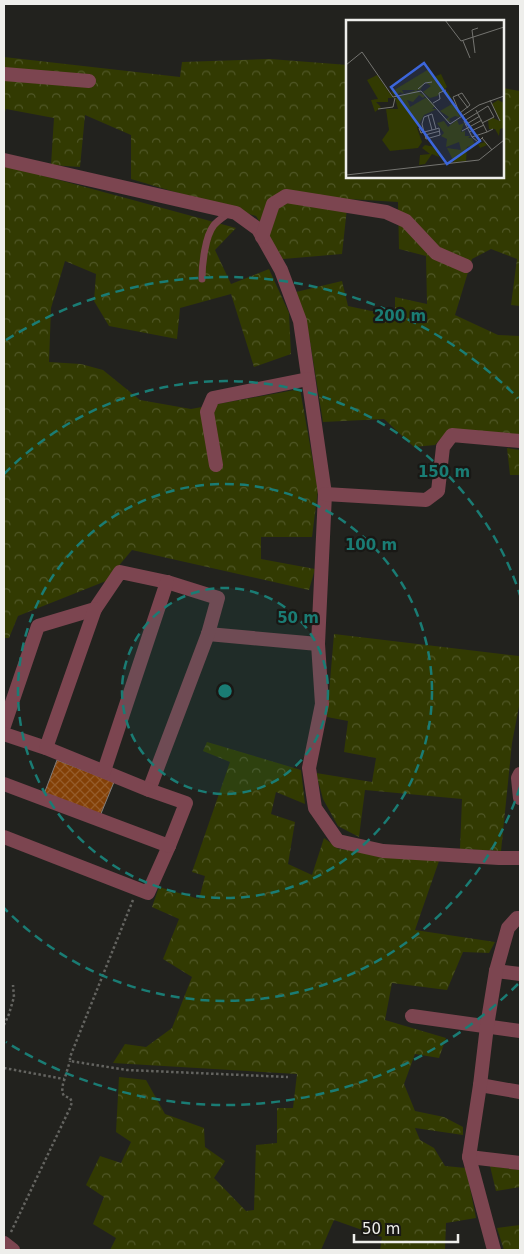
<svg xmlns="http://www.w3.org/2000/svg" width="524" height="1254" font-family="'DejaVu Sans',sans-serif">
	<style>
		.forest { fill: url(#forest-crowns) }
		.building { fill: url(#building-cross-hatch); stroke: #827d7b }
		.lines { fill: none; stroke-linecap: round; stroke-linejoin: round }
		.path { stroke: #646460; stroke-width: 2.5; stroke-dasharray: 2.5 2.5; stroke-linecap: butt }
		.lane { stroke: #7c4550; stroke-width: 7 }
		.street { stroke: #7c4550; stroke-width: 14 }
		.ring { fill: none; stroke: #1a7c74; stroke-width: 2.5; stroke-dasharray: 9 6 }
		.inset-road { fill: none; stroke: #747470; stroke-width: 1 }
		.view { fill: #3c66db; fill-opacity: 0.15; stroke: #3c66db; stroke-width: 2.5 }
		.inset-edge { fill: none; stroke: #eeeeeb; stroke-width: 2.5 }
		.centre { fill: #1a7c74; stroke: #191815; stroke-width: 2.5 }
		.ring-label { font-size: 15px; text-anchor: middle; font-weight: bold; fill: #1a7c74; stroke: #191815; stroke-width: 4.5; stroke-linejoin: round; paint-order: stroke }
	</style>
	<defs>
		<pattern id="forest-crowns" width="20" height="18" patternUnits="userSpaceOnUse" patternTransform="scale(1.25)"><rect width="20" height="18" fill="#323a02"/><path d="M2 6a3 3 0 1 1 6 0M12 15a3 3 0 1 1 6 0" fill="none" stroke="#505727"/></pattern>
		<pattern id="building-cross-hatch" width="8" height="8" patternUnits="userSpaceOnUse" patternTransform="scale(1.25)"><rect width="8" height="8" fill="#834006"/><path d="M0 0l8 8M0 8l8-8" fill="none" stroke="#955c2a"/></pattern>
	</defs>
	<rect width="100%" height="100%" fill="#22221e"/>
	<g class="forest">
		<path d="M4,57L180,77L182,62L270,59L348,65V176H503V88L520,91V306L511,305L517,259L491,249L472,259L455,315L498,335L520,336V438L446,433L435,445L414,447L384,419L323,422L309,335L296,292L342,281L348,306L395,316V297L427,304L426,256L399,249L398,202L348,199L342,254L283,259L256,216L131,179V135L85,115L80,167L51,165L54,118L6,109L4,115Z"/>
		<path d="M4,165L236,228L215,250L231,284L269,269L289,313L291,354L254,367L231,294L180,308L177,339L109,326L94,301L96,274L65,261L51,308L49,362L81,364L103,370L140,400L191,409L300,389L318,490L312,537H261V559L315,569L309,590L132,550L106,581L18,616L9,638H4Z"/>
		<path d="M507,448L520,450V475H510Z"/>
		<path d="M520,627V701L512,743L501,851L460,849L462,799L365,790L359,837L338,826L323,799L316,773L372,782L376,758L344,752L348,721L327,717L334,634L519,656Z"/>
		<path d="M207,742L301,770L305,804L276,792L271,814L295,822L288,864L312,875L324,838L339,849L439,861L415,930L495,942L489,953L463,952L447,990L392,983L385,1020L446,1038L439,1058L415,1054L404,1084L415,1111L444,1117L463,1127V1135L415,1128L420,1140L434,1148L445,1166L466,1168L476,1218L446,1223L445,1250H380L382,1237L334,1220L321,1250H110L116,1238L93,1224L104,1197L86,1185L100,1156L121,1163L131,1142L116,1132L119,1077L146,1080L165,1114L204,1128L205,1147L225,1161L214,1178L246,1211L254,1210L256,1145L277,1143V1108H293L297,1074L113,1063L125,1044L146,1047L172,1028L192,977L163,959L179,919L152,907L159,887L199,899L205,876L192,872L230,762L203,751Z"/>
		<path d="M490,1166L520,1170V1187L496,1191Z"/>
		<path d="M520,1225V1250H504L497,1228Z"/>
	</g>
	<path class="building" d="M57,760L114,782L100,816L44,794Z"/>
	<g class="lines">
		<g class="path">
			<path d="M133,900L70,1057V1061L127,1070L288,1077"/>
			<path d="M4,1025L9,1014L14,997L13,985"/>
			<path d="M4,1068L64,1079"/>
			<path d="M11,1232L70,1108L72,1102L70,1098L64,1096L62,1092L63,1084L70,1061"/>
		</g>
		<path class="lane" d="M202,279C202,265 205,236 214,225C218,220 225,216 230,212"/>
		<g class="street">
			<path d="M4,74L89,81"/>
			<path d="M4,160L236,213L258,229L281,270L300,321L325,494L318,644L322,704L309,768L315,808L338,841L383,851L499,858H520"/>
			<path d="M262,237L273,204L286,196L386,212L406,221L436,253L466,266"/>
			<path d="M216,465L207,412L213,398L308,379"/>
			<path d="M325,494L426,500L438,491L443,447L452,435L520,441"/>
			<path d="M208,634L318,644"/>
			<path d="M4,726L38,626L95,609L120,572L167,582L218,598L208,634L149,790"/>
			<path d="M4,734L46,748L149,790L186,803L169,846L148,893L4,837"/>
			<path d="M46,748L95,609"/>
			<path d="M104,771L167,582"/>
			<path d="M520,774L518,778L520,798"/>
			<path d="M4,784L169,846"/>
			<path d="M496,971L520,974"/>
			<path d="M412,1016L520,1031"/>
			<path d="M480,1085L520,1092"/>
			<path d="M469,1157L520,1163"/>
			<path d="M4,1243L13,1250"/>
			<path d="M494,1250L469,1157L480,1085L487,1026L496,971L508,928L517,918H520"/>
		</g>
	</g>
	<circle cx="225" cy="691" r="103" fill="#1a7c74" fill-opacity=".12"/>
	<g class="ring">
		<circle cx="225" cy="691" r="103"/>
		<circle cx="225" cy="691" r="207"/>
		<path d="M520 787A310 310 0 0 1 4 908M4 474A310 310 0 0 1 520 595"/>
		<path d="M518 984A414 414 0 0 1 6 1042M6 340A414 414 0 0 1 518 398"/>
	</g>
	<g transform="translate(346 20)">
		<rect width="158" height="158" fill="#22221e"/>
		<path d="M31,55L47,78H42V82H30L35,87L29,92L25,80L32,79L21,60Z" fill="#323a02"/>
		<path d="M83,49L88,57L95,54L101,67L91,76L84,78L77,72L85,66L79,62L74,70H56L58,74L54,72L49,77L45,72ZM70,70L79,76L77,78L73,75L67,82L61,80L64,87L81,77L89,86L86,89H91L78,95L71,108L76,122L72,128L44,131L36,120L43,110L40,89H52L49,78ZM102,71L114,97L109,96L103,99L105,102L99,100L103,97L94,91L106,84L97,72ZM152,80L158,83L157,108L154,109L153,116L149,109H143L142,100L147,98L154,101L146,84ZM111,100L113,105L118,103L115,112L119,111V116H124L122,118H126L129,125L139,122L141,125L134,128L132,124L124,130V126L121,127L120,141L108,142L101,128L115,130L113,122L100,127L101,119L95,116L98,113L91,103L98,101L102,107ZM79,125L89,127L93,137L86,134L79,144L73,145L74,135L84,134L76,128Z" fill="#323a02"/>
		<path class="inset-road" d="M99,0L115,21L158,7M117,21L124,38M129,33L126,10L132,8M0,45L16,32L47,77L75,71L104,104L133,85L158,76M72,69L79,63L86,62M112,75L122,88M144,80L154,101M87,83L94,79L93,73L100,70M32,89L47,87L49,78M112,89L107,77L116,73L124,85L114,93M130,90L141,112L147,109M82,95L86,110M136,103L148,97L142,86L118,101L126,117L132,122L137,117M119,105L134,96M73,108L75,113L78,112L90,109L93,108L94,115L80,119L79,115L78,112L76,104L78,97L86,94L90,109M116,111L136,100M123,112L138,105M79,115L94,111M126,117L141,112M136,118L146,130M0,155L133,140L158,120"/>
		<path class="view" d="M78,43L134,121L101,144L45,67Z"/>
		<rect width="158" height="158" class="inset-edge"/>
	</g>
	<circle cx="225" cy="691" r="8" class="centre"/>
	<g class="ring-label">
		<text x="400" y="321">200 m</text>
		<text x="444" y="477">150 m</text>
		<text x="371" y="550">100 m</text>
		<text x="298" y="623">50 m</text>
	</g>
	<rect width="524" height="1254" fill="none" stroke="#eeeeeb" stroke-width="10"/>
	<path d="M354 1234v8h104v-8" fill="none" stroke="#eeeeeb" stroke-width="2.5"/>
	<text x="362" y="1234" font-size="15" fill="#eeeeeb" stroke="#191815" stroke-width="4" paint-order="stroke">50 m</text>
</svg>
